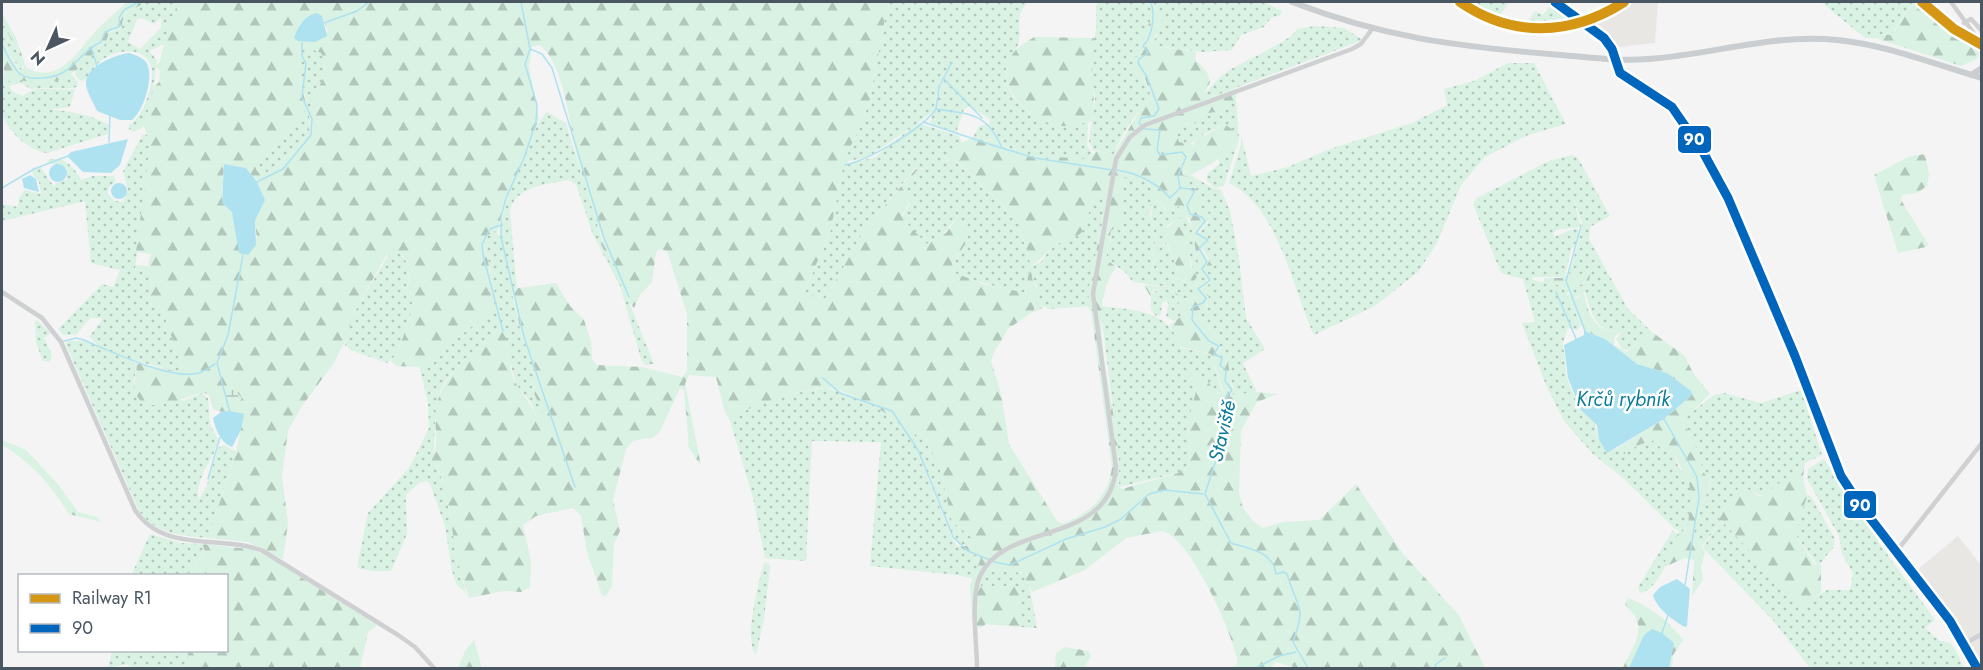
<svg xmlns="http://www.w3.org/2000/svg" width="1983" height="670" font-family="Jost,sans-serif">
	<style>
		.commercial { fill: #e8e7e3 }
		.grass { fill: url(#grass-dots); fill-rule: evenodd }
		.forest { fill: url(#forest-firs); fill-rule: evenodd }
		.wetland { fill: url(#wetland-marsh) }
		.water { fill: #aee2f0 }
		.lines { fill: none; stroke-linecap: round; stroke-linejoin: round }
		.stream { stroke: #aee2f0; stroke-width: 1.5 }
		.minor { stroke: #ced0d2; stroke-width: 4.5 }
		.major { stroke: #caced1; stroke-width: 6 }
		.bus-1-casing { stroke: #fff; stroke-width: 14 }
		.bus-1 { stroke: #0065bd; stroke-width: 9 }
		.rail-1-casing { stroke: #fff; stroke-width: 15 }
		.rail-1 { stroke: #d49613; stroke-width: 10 }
		.labels { text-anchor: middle; stroke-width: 5; stroke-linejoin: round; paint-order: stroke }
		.water-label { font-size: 20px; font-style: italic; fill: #0c7c9b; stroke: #fff }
		.line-badge { stroke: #fff; stroke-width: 2 }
		.badge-label { font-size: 16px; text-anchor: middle; font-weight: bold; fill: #fff }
	</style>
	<defs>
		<pattern id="grass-dots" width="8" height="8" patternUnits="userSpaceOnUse" patternTransform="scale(1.5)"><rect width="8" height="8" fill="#d9f2e3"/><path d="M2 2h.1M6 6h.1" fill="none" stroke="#b2c7bb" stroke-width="1.8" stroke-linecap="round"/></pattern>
		<pattern id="forest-firs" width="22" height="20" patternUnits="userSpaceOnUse" patternTransform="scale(1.5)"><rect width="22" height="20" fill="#d9f2e3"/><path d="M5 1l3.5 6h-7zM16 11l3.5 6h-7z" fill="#b2c7bb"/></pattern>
		<pattern id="wetland-marsh" width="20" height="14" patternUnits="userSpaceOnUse" patternTransform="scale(1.5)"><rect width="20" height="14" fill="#d9f2e3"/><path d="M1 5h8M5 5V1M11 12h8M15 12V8" fill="none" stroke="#b2c7bb"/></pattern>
	</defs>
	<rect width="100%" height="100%" fill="#f4f4f4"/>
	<g class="commercial">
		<path d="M1628,2H1658L1655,43L1619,47L1591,23Z"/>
		<path d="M1958,536L1981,565V668L1962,631L1917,570Z"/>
	</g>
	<g class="grass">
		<path d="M144,2H178L164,44L149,51L157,60L151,106L144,126L134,132L129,129V125C143,119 156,80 151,66C143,45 116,50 102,60C94,66 91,75 84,81L78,79L75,72C87,56 102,49 110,32L122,29C122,11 131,10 144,2ZM161,17V28L140,49L128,42L137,19L141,18L155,24Z"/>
		<path d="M888,2H1028C1015,14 1021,25 1019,40C1018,51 1008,59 1006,70C1004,98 1031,119 1056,125C1067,127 1077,124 1088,122L1087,146L1092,153L1088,159L1052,160L1018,153L992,139L983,141L973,137L979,126L989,124L990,119L969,106L964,109L956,133L930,123L939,89L951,64L939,84L933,111L918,123L959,136L962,143C957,159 933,170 916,168L913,171L867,226L824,301L804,293L830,233L844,162L869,104ZM915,125L875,157L847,165L848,161L868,157Z"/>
		<path d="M1099,2H1147L1154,13C1144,36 1135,45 1136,74L1144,78L1152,99C1136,111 1121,135 1114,154L1093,150L1089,142L1095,99L1090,61L1096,29V6Z"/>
		<path d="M1153,2H1264L1282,11L1280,16L1272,17L1264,27L1241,35L1232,50L1202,52L1154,46L1152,43L1157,36Z"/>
		<path d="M1469,2H1509L1499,17Z"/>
		<path d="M1821,2H1918L1920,4L1915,2C1903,9 1901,26 1890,35L1876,34L1875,38H1865Z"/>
		<path d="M1549,7L1570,14L1577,21L1556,25L1526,24L1535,11L1543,15Z"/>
		<path d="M2,20L23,65L20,71L2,39Z"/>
		<path d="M1315,26L1344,28L1363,40L1206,99L1204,94C1211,88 1217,79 1224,74C1241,61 1290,43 1297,29Z"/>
		<path d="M305,46L321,53C332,74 316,86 311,106C308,118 310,130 302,141C291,155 277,165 263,175L256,170V162L276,146L306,99L301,85L298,51L300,47Z"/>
		<path d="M1508,63H1534L1566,124L1528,135L1485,157L1461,185L1437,243L1418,272L1375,306L1314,335C1292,288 1279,207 1229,183L1241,145V134L1251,176L1288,167L1330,149L1412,123L1447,105L1444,89L1474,81Z"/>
		<path d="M71,74L78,82L77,87C61,90 46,87 31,89L21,83L9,86L12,91L23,96C37,83 58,92 75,89L70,107L48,110C64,109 96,116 109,125L108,134L47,153C29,151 7,131 2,113C0,105 2,92 2,83L19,78L51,83Z"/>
		<path d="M1236,98L1239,139L1224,186L1215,188L1207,181V174L1219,164V156L1233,147L1237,141L1224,124L1198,137L1189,146L1179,142L1176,131L1181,125L1195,124L1201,114L1223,111Z"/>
		<path d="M547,112L566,123L606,253L619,278L654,364L646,365L642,362L620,286L593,235L576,184L568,180C548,184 513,187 510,212L517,290L512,294L522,337L534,364L532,389L544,414L536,416L531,402L517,386L500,329C482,342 448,372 440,392C435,402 434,443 434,455C434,465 442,476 444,486C452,522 457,558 466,593L457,585L452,571L445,526L430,484L426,481L419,483L406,495L407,534L391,571H372L357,568L368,513L409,468L429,428L428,403L419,364L435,362L456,339L492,310L491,272L483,238L495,231L501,237C498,212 529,129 547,112Z"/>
		<path d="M143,134L149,135L150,144L135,270L150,271L153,274L148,300L153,307L162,308L182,368L176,371L132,360L137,367L133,383L183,401L202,393L208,398L210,425L218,439C215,462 194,475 199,500L207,485L218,448L224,445L236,452L208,538C180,535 157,535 139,511L66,345L67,341H87L100,347L89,337L103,318H90L76,335H63L58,329L102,284L113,287L120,270L91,263L85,201L2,221V204L18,207L19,198L25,190L41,194L39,182L32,173L33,168L41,167L54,187L56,183L67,180V168L46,162C61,152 75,168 81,180L93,176H114L116,181L109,187L108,194L115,201L123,202L128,190L123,171Z"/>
		<path d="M1572,155L1578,158L1610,216L1590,227L1589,239L1628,309L1652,332L1629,350L1622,349L1616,339L1623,331C1596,337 1591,310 1585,292L1572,299L1567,288L1587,283L1588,271L1575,277L1569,274L1581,233L1576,245L1571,249L1565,277H1534L1532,280L1563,286L1581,325L1577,330L1568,328L1563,343L1567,379L1579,408L1595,423L1598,438L1607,453L1614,449L1627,450L1652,440L1674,453L1678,466L1691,482L1693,498L1689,526L1682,532L1675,529L1623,478L1593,454L1564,421L1546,385L1522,323L1535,322L1523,279L1501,273L1473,204L1477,198L1549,161ZM1573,197L1582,224L1581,233L1575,228L1554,237L1553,233L1559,229L1581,227Z"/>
		<path d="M954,159L1018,221L1031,266L1041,262C1046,254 1052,247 1061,242C1068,238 1077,237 1082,231C1092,216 1086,198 1105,193L1107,199L1089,287L1090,306L1048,309L1045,306L1035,312L1037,287L1030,274L1029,286L1023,294L962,277L955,273L951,266L968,240L958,216C948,227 943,238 927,244L923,243L902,217L910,203L906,186L916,171Z"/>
		<path d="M1185,172L1213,188L1221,190L1230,211L1239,259L1246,318L1265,349L1243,363L1256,391L1230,397V394L1235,393L1228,371V363L1218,354L1220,346L1203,327L1197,315L1199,309L1204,310L1208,305L1204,285L1211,282L1207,273L1212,265L1201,246L1209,240L1198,234L1208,223L1210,216L1206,210L1199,209L1194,188L1184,187L1187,178L1182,174Z"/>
		<path d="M1131,175L1148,183L1154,190L1148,214L1155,241L1151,274C1167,242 1144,223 1154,202L1159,201L1166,211L1173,206H1178C1200,227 1190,256 1208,278L1206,282L1195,284L1194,295L1190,300L1180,297L1170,287L1133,282L1125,272L1106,259L1112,229L1118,228L1123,232L1124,230L1121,222V181L1123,177ZM1178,218L1180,219C1184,240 1195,261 1192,283L1175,279L1177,268L1166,242L1167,226Z"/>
		<path d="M390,252H398L411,267L406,292L414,306L396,355L387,363L351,350L345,345L351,318Z"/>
		<path d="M1161,288L1168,289L1177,295L1182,316L1176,321L1166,317L1168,303L1166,300L1162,303L1161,315L1156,316L1151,310V294Z"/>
		<path d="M1100,306C1133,310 1170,309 1181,348L1211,354L1222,392H1217L1206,380L1190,374L1196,391L1188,429L1190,454L1188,466L1178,473L1119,487L1118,447Z"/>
		<path d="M37,320L51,333L44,338L52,355L50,362L43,361L36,343L35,323Z"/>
		<path d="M826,388C854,395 897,410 912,437L915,434L922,436L939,464L952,521L973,539L971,546L960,545L954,539L915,446L950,533L957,546L981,557L974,579L957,575L870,566L881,442L812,441L806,561L765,558L753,498L730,421C745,402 802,391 826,388Z"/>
		<path d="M1801,390L1822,455L1805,463L1763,496L1739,487L1707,539L1701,543L1696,541L1694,528L1711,483L1703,472L1698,452L1684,423V418L1714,395L1724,393L1761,403Z"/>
		<path d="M1824,459L1879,543L1935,620L1925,628L1940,641C1955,640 1958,657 1964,668H1810L1772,619L1703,548L1721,520L1802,606L1827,590H1850L1853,573L1842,554L1839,536L1807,479L1808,469Z"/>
		<path d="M1807,495L1811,496L1835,539L1833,548L1818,566L1795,534Z"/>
		<path d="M1673,530L1679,536C1671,552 1658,591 1640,593L1638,587Z"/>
		<path d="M150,534L181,543L202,544L205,550L188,575L131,576Z"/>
		<path d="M764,562L769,564L770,568L764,619L756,655C743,638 759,583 764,562Z"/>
		<path d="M989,570L1024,573L1030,590L1037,628L1020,627L1019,589L1014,586L980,587L984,576Z"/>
		<path d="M112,650L187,651L191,668H132L128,664L108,668Z"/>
	</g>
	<g class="forest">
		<path d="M127,2H144C133,13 122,6 122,29L110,31L104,46H100C90,59 68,81 48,83C28,84 25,77 2,83L4,72L2,39L19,71L24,67L2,20V13L16,38L26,67C56,86 76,54 93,34C103,23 116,12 127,2Z"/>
		<path d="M178,2H888L869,104L844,162L830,233L804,292L824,301L867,226L917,168L925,169L916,171L906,186L911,200L902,215L907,224L927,244L946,233L958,216L968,240L952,264L955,273L983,284L1026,293L1030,261L1018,221L956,160L948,161L962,143L973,137L983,141L996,140C1011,154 1032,156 1052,160L1055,157L1088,159L1096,151L1114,154L1141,108L1152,99L1145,78L1136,74C1135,46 1143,36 1154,14L1147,2H1153L1154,10L1163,22L1152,43L1154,46L1196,52L1195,59L1207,72L1210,82L1204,94L1206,99L1237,88L1236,98L1223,111L1201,114L1195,124L1182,125L1176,131L1179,142L1193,145L1199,135H1206L1224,124L1235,131L1238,138C1232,153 1205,168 1191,175L1184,171L1182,174L1189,179L1184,187L1194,188L1201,196L1199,209L1206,210L1211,218L1198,232L1208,240L1201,250L1212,265L1207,273L1211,284L1204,286L1210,300L1204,310H1198C1197,324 1209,331 1219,340L1218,354L1228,363L1232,389L1236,393L1230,394V397L1255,391L1248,381L1246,370L1257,392L1278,394L1257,402L1241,431L1239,493L1243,508L1254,522L1263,528L1283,522L1319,520L1356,484L1403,554L1458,614L1485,668H1297L1276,662L1270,668H1230L1237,665V658C1231,630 1190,537 1162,531L1126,538L1085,570L1032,592L1022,572H987L980,587L1014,586L1019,589L1022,624L1020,627L986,624L981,628L973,625L970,585L981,558L957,546H971L973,539L952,521L939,464L922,436L915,434L913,441C906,419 847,388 825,388C806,388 741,407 730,421L725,412L716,377L689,375L685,384L701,466L689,448L684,390L680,388L660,431L654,437L633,441L626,449L613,500L620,531L614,544L612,586L606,596L602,595L587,552L581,516L573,508L536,516L523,525L531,561L530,587L521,592L504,591L469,598L457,560L448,502L443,497V480L436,464H431C432,458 435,452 436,446C437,434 434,421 436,408C441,377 475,348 500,329C512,344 508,353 511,370C513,386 530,399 536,416L543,413L532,389L534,364L522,337L512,289L556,283L570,306L584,320L591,341L592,359L597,365L642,367L682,377L687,371V314L667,251L660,249L656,252L652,282L640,295L634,308L629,302L601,244L603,240C593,214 585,186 578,159C570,130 565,62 539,45L532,47L529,67L539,119L504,204L497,234L495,231L483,238L496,298L492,310L456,339L435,362L417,367L397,366L391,361L399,348L414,306L406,292C411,273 414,265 398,252L387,254L351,318L348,335L334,363L302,406L288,431L282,476L288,523L283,559L248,542L208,538L236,453L243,417C229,410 224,414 213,409L209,395L205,393C191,392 147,420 136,394C131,383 139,373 136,363L176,371L182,368L162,308L153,307L148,300L153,274L142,270L137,272L135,265L148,266L151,254L136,252L150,144L144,126L154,87L159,82L160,71L156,67L161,59C160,53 175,11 178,2ZM309,16H322L328,32L299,25ZM305,46L321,53C332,74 316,86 311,106C308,118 310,130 302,141C291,155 278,165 263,175L256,170V162L285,138L307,107L301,85L298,51L300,47ZM224,164L246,168L257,182L265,200L255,221L257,239L234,220L232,212L222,199ZM1131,175L1148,183L1154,190L1148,214L1155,242L1151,276L1158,250L1150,213L1154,202L1159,201L1168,212L1173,206H1178L1190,220L1198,262L1208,281L1195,285L1193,297L1188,300L1180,297L1170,287L1144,285L1150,296L1153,291C1162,286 1170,288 1177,295L1182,316L1170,325L1181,347L1211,354L1223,391L1218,393L1206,380L1189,373L1196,391L1188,422L1190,454L1188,466L1178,473L1122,489L1118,485C1127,423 1078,317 1116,267L1106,259L1111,231L1114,228L1124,232L1121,222V179ZM1105,193L1107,199L1089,287L1088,307L1091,311L1112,468C1107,498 1090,513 1062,524L1057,521L1009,444L1001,394L991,361L993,354L1008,329L1034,311L1038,293L1032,278L1031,266C1043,259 1047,250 1059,243C1065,239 1075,238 1080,234C1094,220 1083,198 1105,193Z"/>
		<path d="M1916,2L1941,25L1975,48L1979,53L1978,58L1961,66L1875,38V34L1891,35C1901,26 1904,8 1916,2Z"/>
		<path d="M1034,37L1094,38C1089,67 1097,93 1092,121C1083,123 1074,126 1064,126C1029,124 985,80 1018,48C1022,44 1029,41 1034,37Z"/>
		<path d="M1925,154L1929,174L1927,186L1917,193L1902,195L1901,200L1928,244L1926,247L1898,253L1874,175L1908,157Z"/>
		<path d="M1178,218L1181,219L1187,237L1191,268L1197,277L1192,283L1175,278L1177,268L1163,232Z"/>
		<path d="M1586,271L1590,274L1589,282L1569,288L1567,294L1575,299L1584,293C1587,314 1599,339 1625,330L1615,336L1614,345L1627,352L1652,332L1685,356L1693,373L1710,394L1683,420L1698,452L1703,472L1711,481L1694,528L1696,541L1701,543L1707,539L1739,487L1744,486L1758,496H1763L1805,463L1803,477L1807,496L1795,534L1815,565H1821V593L1802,607L1721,520L1702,547L1705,552L1701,567L1703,580L1692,596L1694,560L1685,558L1662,568L1679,531L1684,532C1690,525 1688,522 1689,514C1694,478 1687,483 1674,453L1662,449L1652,440L1627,450L1625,454L1614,450L1664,419L1689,398L1667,373L1637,364L1605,339L1584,331L1563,286L1544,283V278H1561L1569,274L1575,277Z"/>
		<path d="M2,440L26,450L57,483L78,512L97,517L101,522L69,514C51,485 31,462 2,445Z"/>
		<path d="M202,544L249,549L264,554L377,625L368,632L360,668H191L187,651L226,650V576L188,575L205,551Z"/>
		<path d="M1628,598C1648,605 1671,623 1683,640L1673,655L1672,668H1623C1628,655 1643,636 1637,621C1635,615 1629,609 1625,604Z"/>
		<path d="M474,640L482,668H458L465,651Z"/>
		<path d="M1065,647L1088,651L1091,656L1084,668H1055L1056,653Z"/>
	</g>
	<path class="wetland" d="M231,386L242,398L235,407L220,398L218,389Z"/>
	<g class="water">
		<path d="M317,13L322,16L327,36L315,42L298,41L294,38C298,26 305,15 317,13Z"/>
		<path d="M129,53C137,56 146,58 148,66C153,81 143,111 132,120H120L97,111C94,104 89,96 87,89C80,68 114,55 129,53Z"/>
		<path d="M128,139L120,165L111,173L83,172L67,156L71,152Z"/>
		<path d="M224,164L246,168L257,182L265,200L255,221L256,245L248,255L239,253L232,212L222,203Z"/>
		<circle cx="58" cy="173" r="9"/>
		<path d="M30,175L36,179L39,192L24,188L22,179Z"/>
		<circle cx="119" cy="191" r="8"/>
		<path d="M1584,331L1605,339L1637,364L1667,373L1691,391L1692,395L1664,419L1607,453L1599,440L1597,425L1581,410L1578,403L1568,378L1564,345L1584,335Z"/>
		<path d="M230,411L244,414L241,430L232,447C222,444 215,429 213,418L221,412Z"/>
		<path d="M1677,579L1690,589L1687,626L1685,627C1674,621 1656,608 1653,595L1660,587Z"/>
		<path d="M1652,629L1662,633L1674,643L1669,668H1629L1644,635Z"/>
	</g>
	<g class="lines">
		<g class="stream">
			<path d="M521,2L530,49L525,64L537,105L536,122L524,158L506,198L501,217V237L524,337L575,487"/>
			<path d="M1151,2C1155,15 1153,36 1143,46L1148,53L1139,59L1138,63L1147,77L1159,109L1154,116L1141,118L1139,123L1145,129L1160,130L1157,150L1160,155L1182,152L1186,157L1178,176L1180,188L1191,189L1194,192L1187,205L1190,214L1202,217L1205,221L1196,233L1208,240L1199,248L1207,262L1202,269L1210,280L1198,289L1206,298L1203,303L1193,307L1192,320L1209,341L1219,346L1214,354L1222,358L1220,365L1226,371L1225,381L1232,390L1226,398L1220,448L1205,494L1231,543C1250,549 1273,551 1276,574L1283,572L1287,574C1297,609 1307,604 1293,642L1308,668"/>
			<path d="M324,23L357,11L369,2"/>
			<path d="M2,44C6,53 12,66 19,73C29,82 54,78 64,72C78,63 86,48 101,42L105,32L120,26L119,18L124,10L139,2"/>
			<path d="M91,47L97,66"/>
			<path d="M530,49L542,54L552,68L604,238L629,297"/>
			<path d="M943,78L982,118"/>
			<path d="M936,109L939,87L952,62"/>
			<path d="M923,122L1001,148"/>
			<path d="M109,142L110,114"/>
			<path d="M845,165C869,160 922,129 936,109C971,114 987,113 1002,148L1035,158L1112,170"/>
			<path d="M1117,170C1137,173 1157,183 1170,198L1180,188"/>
			<path d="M257,182L283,169L311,135L312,119L302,97L306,63L302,56V43"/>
			<path d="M2,188L34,169L68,156"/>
			<path d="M501,225L490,229L482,244L483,255L503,331"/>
			<path d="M1581,226L1566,281L1586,333"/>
			<path d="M1556,292L1577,341"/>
			<path d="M61,342L76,338L84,340C110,351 172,381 199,373C205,371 210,367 215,364"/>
			<path d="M823,378L840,393L892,411L918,450L953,537L968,551L990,560"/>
			<path d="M230,413L217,363L228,335L243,255"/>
			<path d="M1664,419L1697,477L1699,498L1685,585"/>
			<path d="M208,479L220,437"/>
			<path d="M994,562L1010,565L1066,539L1105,527L1121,519L1149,494L1165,490L1203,494"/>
			<path d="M1662,633L1668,615"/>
			<path d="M1256,668L1279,656L1296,652"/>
			<path d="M1435,668L1436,664L1445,658"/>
		</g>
		<g class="minor">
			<path d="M1555,2L1604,38L1612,49L1620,73L1672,107L1703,152L1728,198L1795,356L1841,476L1860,505L1950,621L1977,668"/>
			<path d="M1951,2L1975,35L1982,52"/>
			<path d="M1964,23L1971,19L1982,31"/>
			<path d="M2,292L42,318L61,342L135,510C164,554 220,534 263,551L398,635L415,647L434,668"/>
			<path d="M1896,552L1982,443"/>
			<path d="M1964,644L1982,634"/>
			<path d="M977,668C977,645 970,597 980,576C1006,520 1109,547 1116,468L1093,294L1116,159L1130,137L1145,125L1352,49L1361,44L1372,29"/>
		</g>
		<g class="major">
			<path d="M1292,2C1383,37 1453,46 1549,54C1581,56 1615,62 1648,59C1711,55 1774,33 1837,40C1887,45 1933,64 1982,78"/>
			<path d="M1971,75L1982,68"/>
		</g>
		<defs>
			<path id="bus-1" d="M1555,2L1604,38L1612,49L1620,73L1672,107L1703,152L1728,198L1795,356L1841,476L1860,505L1950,621L1977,668"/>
		</defs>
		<use href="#bus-1" class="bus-1-casing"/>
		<use href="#bus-1" class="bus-1"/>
		<defs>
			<g id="rail-1">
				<path d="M1460,2C1512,38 1571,36 1624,2"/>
				<path d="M1922,2L1954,29L1982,45"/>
			</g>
		</defs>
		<use href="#rail-1" class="rail-1-casing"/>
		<use href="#rail-1" class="rail-1"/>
	</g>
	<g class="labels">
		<g class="water-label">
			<text x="1623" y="406">Krčů rybník</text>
			<text transform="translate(1222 431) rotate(-77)" y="7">Staviště</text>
		</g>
	</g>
	<g class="line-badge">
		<rect x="1677" y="125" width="35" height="29" rx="6" fill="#0065bd"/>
		<rect x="1843" y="490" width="34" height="29" rx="6" fill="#0065bd"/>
	</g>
	<g class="badge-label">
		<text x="1694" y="145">90</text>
		<text x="1860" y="511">90</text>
	</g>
	<rect width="1983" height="670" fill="none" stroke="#4a5661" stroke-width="6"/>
	<rect x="18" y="574" width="210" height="78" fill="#ffffff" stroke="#b7bbc0" stroke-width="1.5"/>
	<rect x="30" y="594" width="30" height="9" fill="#d49613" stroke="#b7bbc0" stroke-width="1.5"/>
	<text x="72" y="604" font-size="18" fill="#4a5661">Railway R1</text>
	<rect x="30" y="624" width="30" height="9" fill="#0065bd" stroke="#b7bbc0" stroke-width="1.5"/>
	<text x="72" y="634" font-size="18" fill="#4a5661">90</text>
	<g transform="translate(48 48) rotate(225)" stroke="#ffffff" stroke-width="4.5" paint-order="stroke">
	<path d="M0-4.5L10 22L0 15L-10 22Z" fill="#4a5661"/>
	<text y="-9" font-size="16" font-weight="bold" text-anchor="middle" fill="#4a5661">N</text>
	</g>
</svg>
